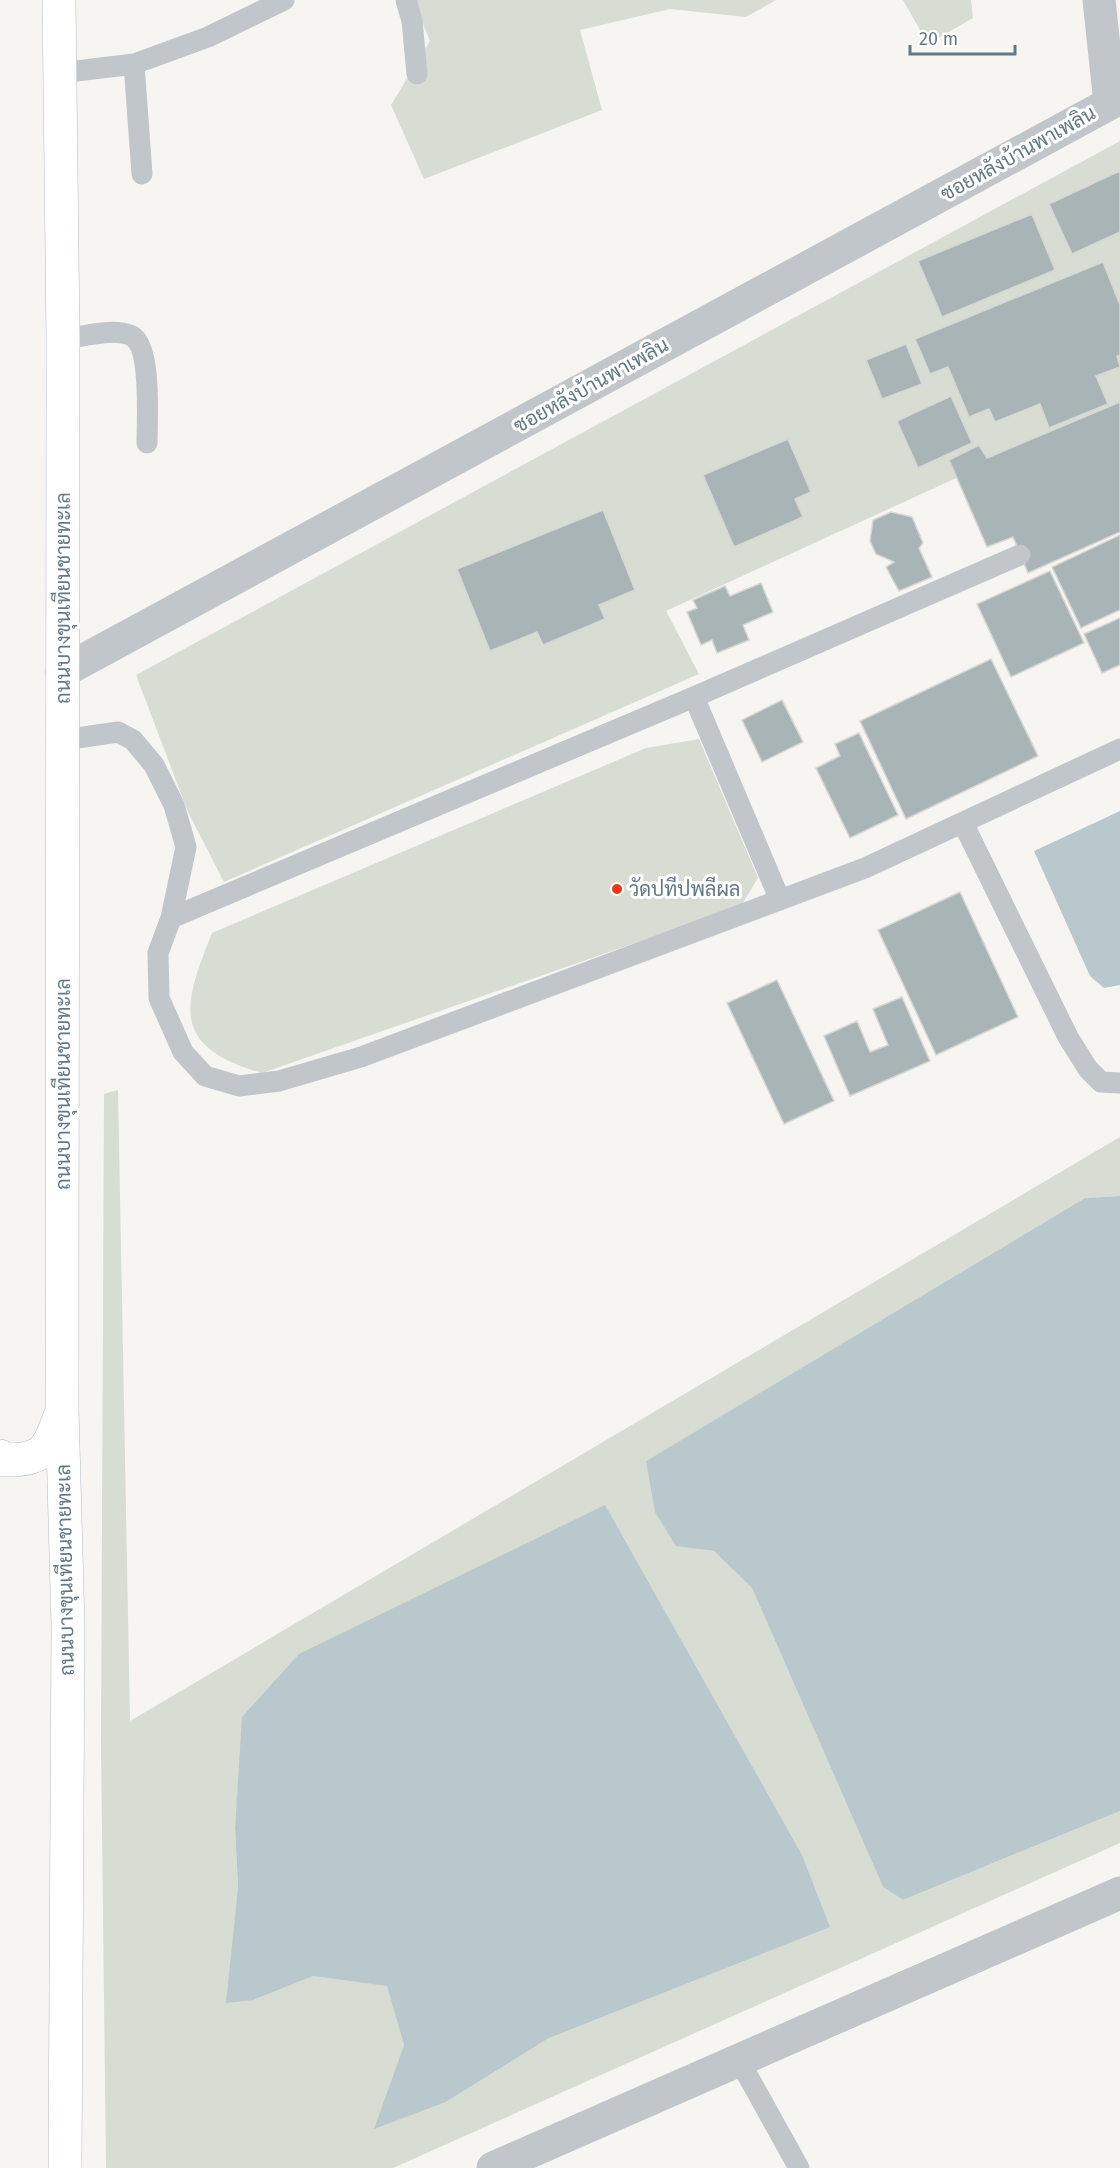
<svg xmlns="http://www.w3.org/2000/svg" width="1120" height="2168" font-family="'Fira Sans',Sarabun,sans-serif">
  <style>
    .green { fill: #d7ddd2; fill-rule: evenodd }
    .water { fill: #b9c8cc }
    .building { fill: #a9b4b7; stroke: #d7d7d4; stroke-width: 1.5 }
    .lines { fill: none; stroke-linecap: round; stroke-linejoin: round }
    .secondary-casing { stroke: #b2babd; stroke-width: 34 }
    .lane { stroke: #c0c6c9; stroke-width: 21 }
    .street { stroke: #c0c6c9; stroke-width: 33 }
    .secondary { stroke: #fff; stroke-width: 33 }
    .poi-dot { fill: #ef3618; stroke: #fff; stroke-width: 2 }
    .labels { text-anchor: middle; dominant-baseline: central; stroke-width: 6; stroke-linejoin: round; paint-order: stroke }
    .street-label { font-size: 20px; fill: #627985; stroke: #fff }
    .poi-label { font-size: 20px; fill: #627985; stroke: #fff; text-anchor: start }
  </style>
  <rect width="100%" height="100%" fill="#f6f5f1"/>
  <!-- green -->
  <path class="green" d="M413,0H776L746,17L670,9L580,30L602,110L424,179L391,105L430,41Z
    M903,0H971L973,18L928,44Z
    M1120,141V403L666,611L699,674L224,882L188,812L136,675Z
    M699,739L758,878L741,906L262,1073C171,1047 182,1007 212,933L646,748Z
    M118,1090L130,1721L1120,1137V1196L1085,1198L646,1461L676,1545L714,1551L752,1588L883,1887L903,1900L1120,1811V1843L393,2168H106L101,1744L104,1094ZM243,1717L549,2038L446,2102L375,2128L404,2045L387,1985L313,1976L227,2002L238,1887L235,1828Z"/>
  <!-- water -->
  <path class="water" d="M1120,811V985L1104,988L1090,976L1034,851Z
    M1120,1196V1811L903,1900L883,1887L752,1588L714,1551L676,1546L655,1512L646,1461L1085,1198Z
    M605,1505L802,1855L830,1927L549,2038L446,2102L374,2129L404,2045L387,1986L313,1976L253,2000L226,2003L238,1887L235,1828L242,1717L299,1654Z"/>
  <!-- building -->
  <path class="building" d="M1120,171V232L1072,254L1049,204Z
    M1032,214L1055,270L942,317L918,261Z
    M1103,262L1120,305V355L1117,356L1120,367L1096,376L1108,404L1049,428L1040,404L995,422L989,409L969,417L948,367L930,374L915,339Z
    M906,344L922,384L882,399L866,360Z
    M951,396L972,443L918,468L897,421Z
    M1120,402V532L1028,573L1013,537L987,547L949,460L979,445L987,458Z
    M788,439L811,492L795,499L803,517L734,547L703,475Z
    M603,510L635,590L599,605L605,619L543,645L537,632L490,651L457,569Z
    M891,512L912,517L923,543L919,548L932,577L899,591L886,567L894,562L876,554L870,541L873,520Z
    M1120,535V610L1081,628L1052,567Z
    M1050,571L1084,643L1011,677L977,604Z
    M761,583L773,612L743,625L749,640L717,653L712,640L701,645L687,612L697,608L693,600L725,586L730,596Z
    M1120,618V665L1102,673L1084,634Z
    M991,659L1038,756L906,819L860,721Z
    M782,700L803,742L762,762L742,720Z
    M859,733L898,815L850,838L816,768L840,756L835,744Z
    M960,892L1018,1017L936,1055L878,930Z
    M777,980L834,1101L784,1124L727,1003Z
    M902,997L930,1061L850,1096L824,1036L857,1021L870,1052L888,1045L873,1009Z"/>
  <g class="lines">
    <defs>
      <path id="secondary" d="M59,0L63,339L62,1409L68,1626L65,2168
        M0,1456L5,1460C44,1460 48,1450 60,1416"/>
    </defs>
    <!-- secondary casing -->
    <use href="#secondary" class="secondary-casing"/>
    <!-- lane -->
    <path class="lane" d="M406,0L412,21L417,74
      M134,64L142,174
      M60,73L134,64L208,37L284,0
      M63,339C82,337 114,327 132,336C152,347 147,422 147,443
      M694,697L780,900
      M64,740L118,732L133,740L154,765L174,805L186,847L171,918L158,953L159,998L183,1052L205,1076L239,1086L279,1081L361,1057L865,868L1120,749
      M963,823L1068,1037L1088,1069L1101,1082L1120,1083
      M171,918L694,697L1020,555
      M739,2060L799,2168"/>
    <!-- street -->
    <path class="street" d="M1099,0L1110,103
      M62,672L1120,98
      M493,2168L1120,1893"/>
    <!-- secondary -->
    <use href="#secondary" class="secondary"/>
  </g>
  <!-- markers -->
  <circle class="poi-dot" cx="617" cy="889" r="6"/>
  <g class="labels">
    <!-- street labels -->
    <g class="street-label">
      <text transform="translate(1018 153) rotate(-29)">ซอยหลังบ้านพาเพลิน</text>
      <text transform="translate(591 385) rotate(-29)">ซอยหลังบ้านพาเพลิน</text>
      <text transform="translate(63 598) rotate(-90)">ถนนบางขุนเทียนชายทะเล</text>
      <text transform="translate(63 1084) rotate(-90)">ถนนบางขุนเทียนชายทะเล</text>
      <text transform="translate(65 1570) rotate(-91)">ถนนบางขุนเทียนชายทะเล</text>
    </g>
    <!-- poi labels -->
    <g class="poi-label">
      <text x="629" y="889">วัดปทีปพลีผล</text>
    </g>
  </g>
  <!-- scale -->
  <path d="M910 45v9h105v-9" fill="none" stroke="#627985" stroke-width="3"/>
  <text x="919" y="45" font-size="18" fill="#627985" stroke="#ffffff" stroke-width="4.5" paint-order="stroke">20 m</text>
</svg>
